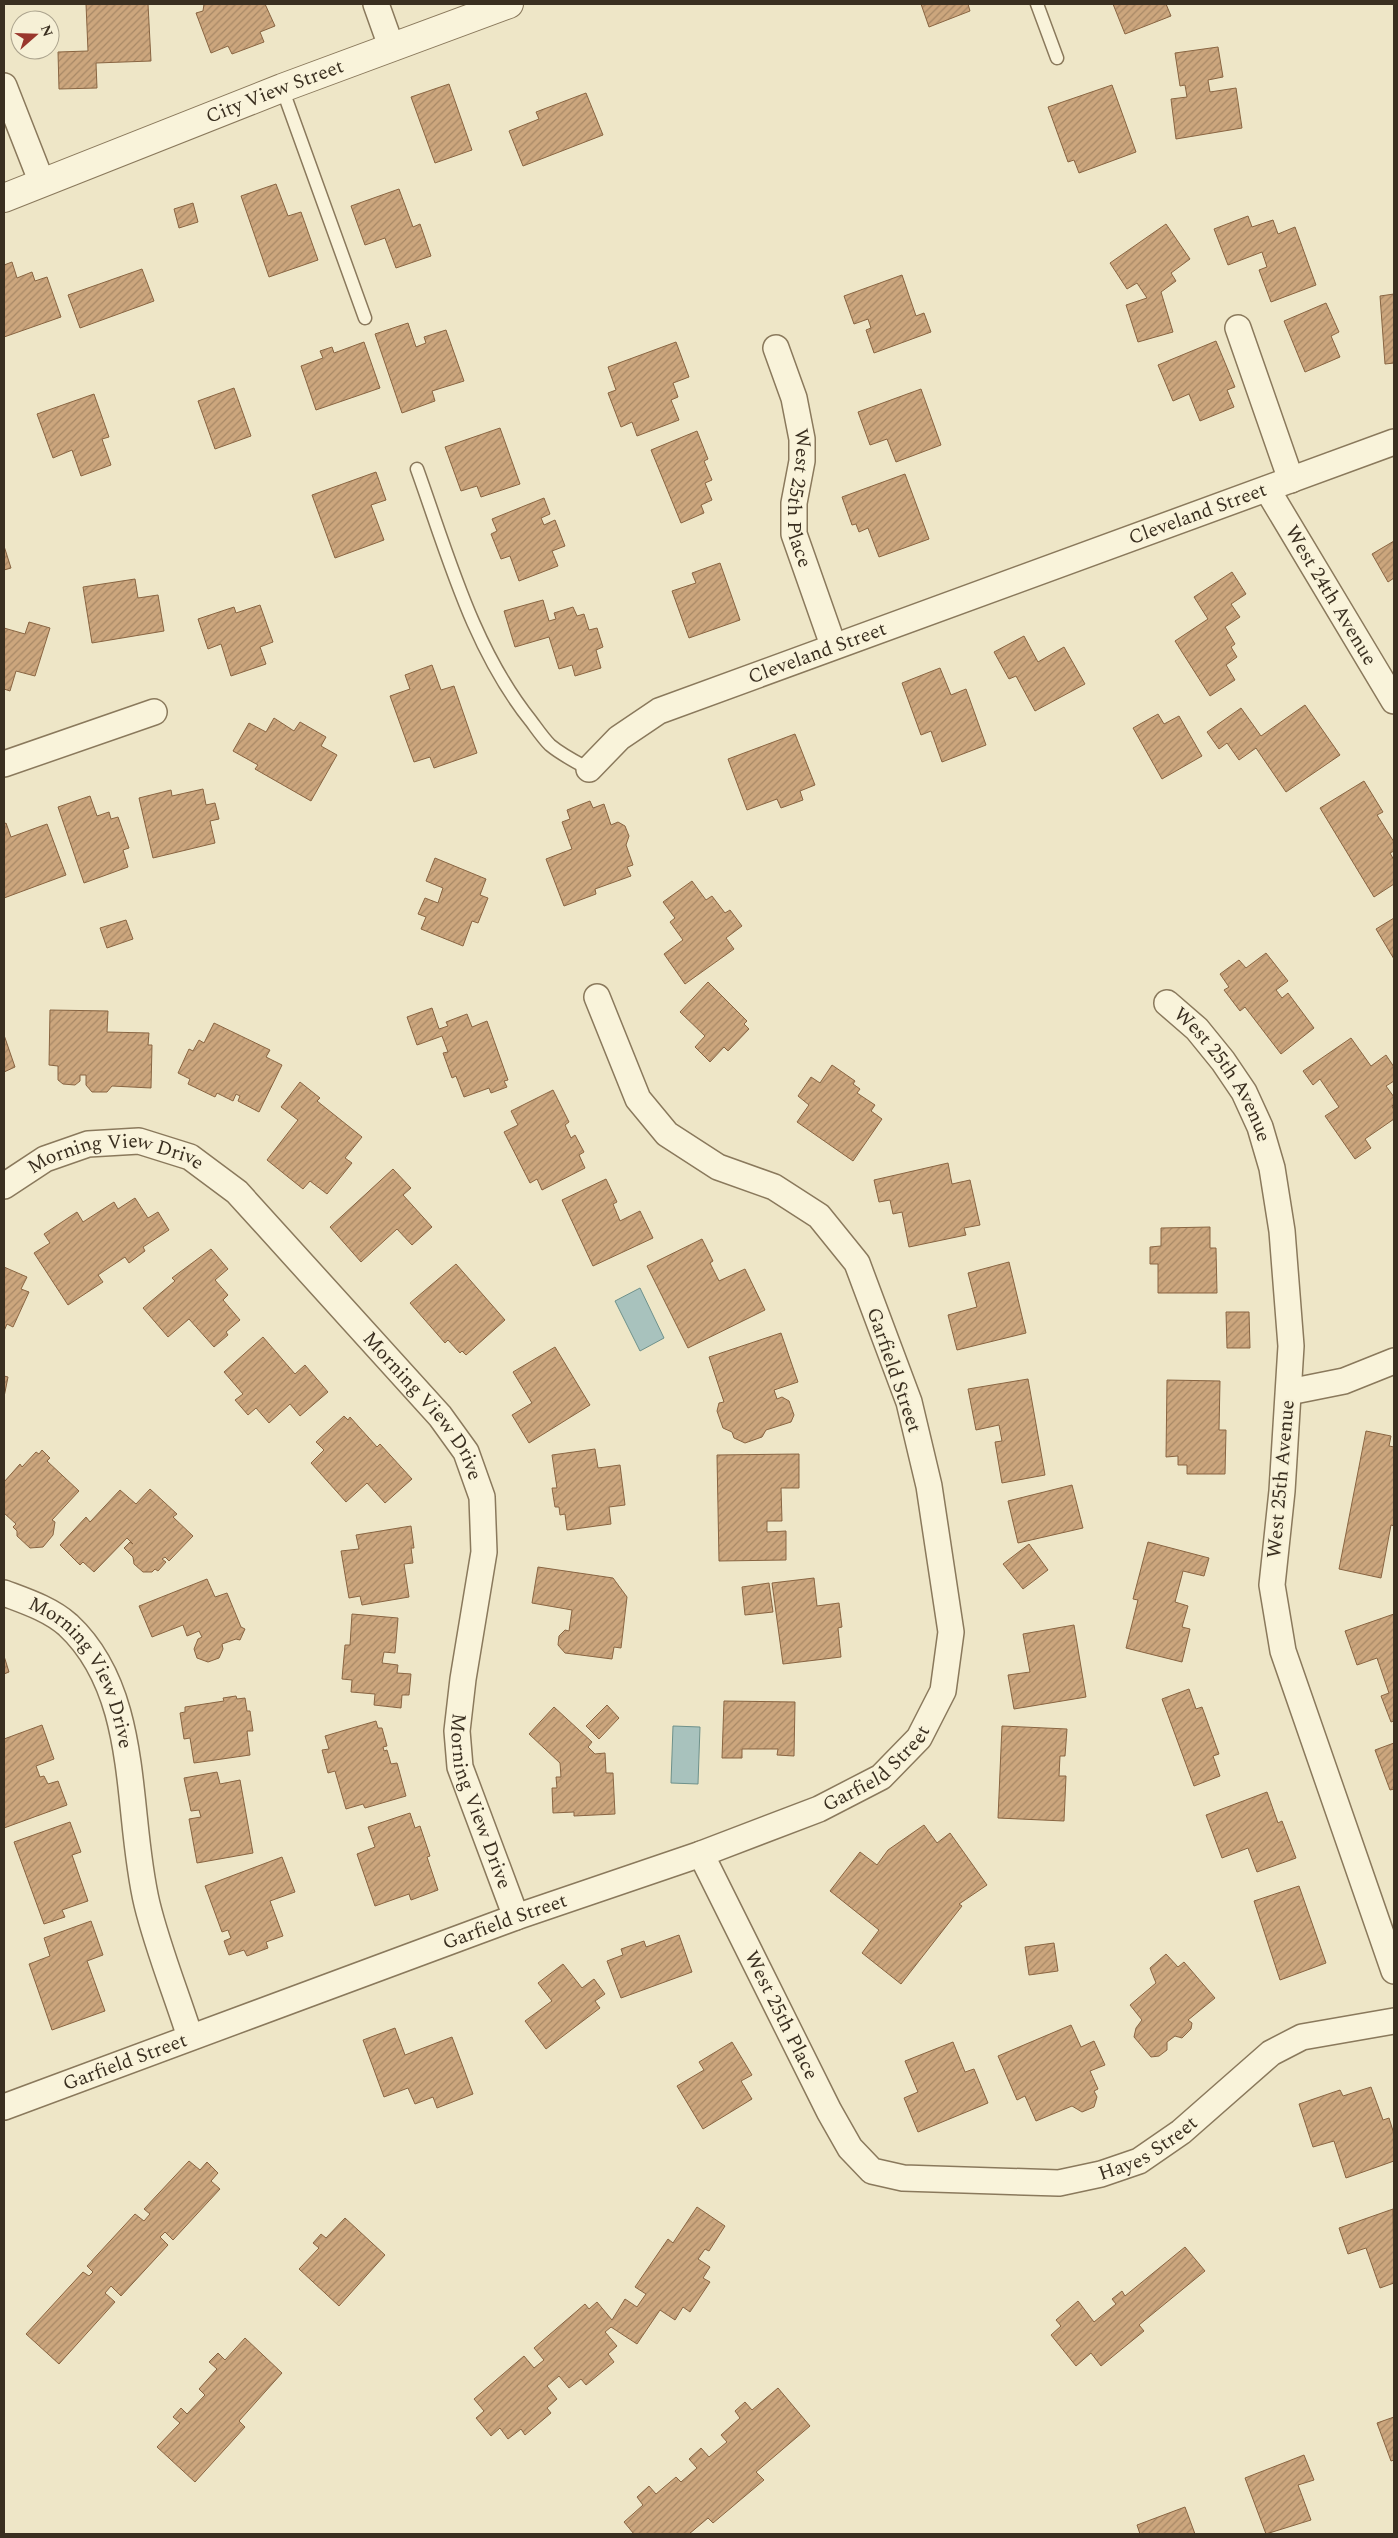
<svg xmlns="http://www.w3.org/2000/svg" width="1398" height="2538" font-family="Spectral,serif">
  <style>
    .water { fill: #a8c2bd; stroke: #6e918b }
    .building { fill: url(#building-hatch); stroke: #896542 }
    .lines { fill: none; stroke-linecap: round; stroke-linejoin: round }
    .service-casing { stroke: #8a795c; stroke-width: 15 }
    .minor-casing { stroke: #8a795c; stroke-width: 28 }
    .tertiary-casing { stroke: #8a795c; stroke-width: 30 }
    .service { stroke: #f9f3da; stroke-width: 12 }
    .minor { stroke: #f9f3da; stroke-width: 25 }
    .tertiary { stroke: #f9f3da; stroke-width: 28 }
    .labels { text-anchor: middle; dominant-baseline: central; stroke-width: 4; stroke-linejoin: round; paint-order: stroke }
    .street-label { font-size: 20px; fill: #3a2f20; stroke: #f6f0d6 }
  </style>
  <defs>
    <pattern id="building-hatch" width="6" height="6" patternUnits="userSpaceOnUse" patternTransform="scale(1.25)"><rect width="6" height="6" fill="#cca67d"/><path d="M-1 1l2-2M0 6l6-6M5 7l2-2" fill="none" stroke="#a78866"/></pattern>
  </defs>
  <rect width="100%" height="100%" fill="#eee6c7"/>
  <!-- water -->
  <path class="water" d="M640,1288L664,1338L640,1351L615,1301Z
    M673,1726L700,1727L698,1784L671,1783Z"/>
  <!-- building -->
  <path class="building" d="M86,4H148L151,61L96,63L97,88L59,89L58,52L88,51Z
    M204,4H265L275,26L260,32L264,42L232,54L228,46L211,53L196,13L203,11Z
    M921,4H968L970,11L929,27Z
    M1113,4H1166L1171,16L1125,34Z
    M1218,47L1223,77L1208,80L1210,92L1236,88L1242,128L1176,139L1171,99L1187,97L1185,85L1180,86L1175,53Z
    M449,84L472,150L435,163L411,97Z
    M1112,85L1136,152L1079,173L1074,160L1068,162L1048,107Z
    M586,93L603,135L523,166L509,131L539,119L536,112Z
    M276,184L288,216L301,212L318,260L269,277L241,196Z
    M399,189L413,227L420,224L431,256L396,268L385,238L365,245L351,206Z
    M193,203L198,222L179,228L174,209Z
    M1248,216L1252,227L1273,220L1278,234L1295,227L1316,285L1271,302L1259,270L1267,267L1262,252L1228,265L1214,229Z
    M1166,224L1190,259L1171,273L1176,281L1161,292L1173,332L1138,342L1126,305L1147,298L1137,283L1127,289L1110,263Z
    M12,262L17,278L32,272L35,281L47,277L61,317L4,337V265Z
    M142,269L154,301L80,328L68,295Z
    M902,275L916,316L924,313L931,332L874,353L866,330L871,328L868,319L854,324L844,296Z
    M1394,294V363L1385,364L1380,296Z
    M1326,303L1339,332L1331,336L1340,357L1305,372L1284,321Z
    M408,323L416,347L426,343L424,337L446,330L464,381L432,391L435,401L402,413L375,334Z
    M1216,341L1235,387L1227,390L1234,407L1200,421L1189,394L1173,401L1158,365Z
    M364,342L380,388L316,410L301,366L323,358L320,351L332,347L334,353Z
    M676,342L689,377L673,383L678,397L671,400L679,420L637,436L632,422L621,427L608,393L616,390L608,367Z
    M234,388L251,436L215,449L198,401Z
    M921,389L941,445L896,462L887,439L870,445L858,412Z
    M94,394L109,437L102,439L111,465L81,476L72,450L53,458L37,414Z
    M500,428L520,484L481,497L477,486L461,491L445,447Z
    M697,431L708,459L704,461L712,480L705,483L712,500L701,505L704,513L681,523L651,450Z
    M376,472L386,500L371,505L384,540L335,558L312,495Z
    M905,474L929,539L879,557L868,528L859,532L856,524L852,525L842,497Z
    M544,498L550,514L541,518L544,525L555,520L565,546L552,551L558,566L519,581L510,556L501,559L491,534L497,531L492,519Z
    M1394,541V578L1388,582L1372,554Z
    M4,546L11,568L4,570Z
    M720,563L740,620L689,638L672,591L696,583L692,573Z
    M1232,572L1246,594L1231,604L1240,617L1225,627L1235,644L1231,647L1237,657L1226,665L1235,680L1210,696L1175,641L1208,619L1194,597Z
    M135,579L138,598L158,595L164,631L92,643L83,587Z
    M543,600L549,621L556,619L554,613L573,607L577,616L584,614L589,630L597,628L603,647L596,650L601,668L575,676L572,665L559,669L549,637L515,647L504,611Z
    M260,605L273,642L260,647L266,664L231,676L221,644L208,649L198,619L234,607L236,613Z
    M29,622L50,628L35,676L16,671L10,691L4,689V628L25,634Z
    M1024,636L1038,662L1064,647L1085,684L1035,711L1016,676L1009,679L994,652Z
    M432,665L441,690L454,686L477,753L434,768L430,757L414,762L390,696L410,689L405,675Z
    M940,668L951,695L966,689L986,745L942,762L931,731L921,735L902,683Z
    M1305,705L1340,755L1286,792L1256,748L1239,760L1227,743L1219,749L1207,732L1241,708L1261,736Z
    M1158,714L1164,724L1179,716L1202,756L1162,779L1133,728Z
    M274,718L294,731L300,722L326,737L321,746L337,755L311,801L255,769L258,765L233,751L249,723L266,732Z
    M795,734L815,785L800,791L803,800L781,808L777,799L747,810L728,759Z
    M1364,781L1383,812L1377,815L1394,842V851L1390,853L1394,860V884L1374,897L1320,808Z
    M203,789L206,805L215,803L219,819L210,821L215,843L153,858L139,798L171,790L172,796Z
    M90,796L97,816L109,812L111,819L118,817L129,848L123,850L128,867L84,883L58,807Z
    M590,801L593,808L604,804L611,825L618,822L625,826L629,836L626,845L633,865L627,867L631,876L595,889L596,894L564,906L546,859L572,849L562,822L570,819L567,810Z
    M6,823L11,837L47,824L66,875L4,898V824Z
    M435,858L486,879L480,895L488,898L478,923L472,921L463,946L421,929L426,917L418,914L425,898L438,903L443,888L426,881Z
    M692,881L706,900L712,896L725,913L730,910L742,926L726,938L734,949L685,984L664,954L683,940L670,922L675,918L663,902Z
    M1394,918V959L1376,929Z
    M126,920L133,939L107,948L100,928Z
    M1266,953L1288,981L1276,990L1282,998L1288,993L1314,1028L1281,1054L1245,1007L1240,1011L1224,990L1229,987L1220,974L1239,960L1246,968Z
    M708,982L747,1021L744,1024L749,1029L728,1051L724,1047L710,1062L695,1047L705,1036L680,1012Z
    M432,1008L439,1029L448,1026L446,1022L467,1014L472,1027L487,1021L508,1080L504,1081L507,1087L491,1093L489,1088L464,1097L456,1076L452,1078L443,1053L448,1052L442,1036L417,1045L407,1017Z
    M50,1010L108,1011L107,1032L149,1033L148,1045H152L151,1088L112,1086L107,1092H92L86,1085V1075H80V1081L75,1085L63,1084L58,1080V1066L49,1065Z
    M214,1023L270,1050L266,1057L282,1065L259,1112L238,1101L240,1096L236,1094L233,1101L217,1093L215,1097L188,1084L190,1079L178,1073L189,1049L193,1051L199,1040L204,1043Z
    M4,1035L15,1067L4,1072Z
    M1351,1038L1371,1066L1386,1055L1394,1067V1081L1386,1086L1394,1097V1104L1392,1106L1394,1110V1119L1365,1139L1371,1148L1355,1159L1325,1116L1339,1107L1320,1079L1313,1085L1303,1071Z
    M832,1065L855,1081L853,1084L860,1089L857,1093L875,1105L871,1111L882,1119L853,1161L797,1122L809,1105L798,1096L811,1077L820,1083Z
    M300,1082L320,1098L317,1101L362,1137L345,1158L352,1163L327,1194L310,1181L303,1189L267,1160L298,1120L281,1107Z
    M553,1090L569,1122L565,1125L571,1138L575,1135L584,1152L579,1155L585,1168L542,1190L537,1179L530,1183L504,1132L518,1125L511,1111Z
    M948,1163L952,1184L970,1180L980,1225L964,1228L966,1235L909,1247L902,1212L893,1214L890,1200L879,1202L874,1180Z
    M393,1169L411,1188L403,1195L432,1227L412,1245L397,1229L361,1262L330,1227Z
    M606,1179L617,1202L613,1204L620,1221L640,1211L653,1238L593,1266L562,1200Z
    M135,1198L148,1218L158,1212L169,1230L143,1247L145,1251L129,1263L125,1257L98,1275L103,1282L68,1305L34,1253L50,1243L44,1234L77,1212L83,1222L114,1202L118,1209Z
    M1210,1227V1248H1216L1217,1293H1158V1264H1150V1247L1161,1246V1228Z
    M702,1239L713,1261L710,1263L719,1281L745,1269L765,1310L688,1348L647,1266Z
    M211,1249L228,1269L215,1280L228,1295L223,1300L240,1320L226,1332L228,1335L214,1347L189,1319L168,1337L143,1308L175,1281L172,1278Z
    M1009,1262L1026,1333L957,1350L948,1315L977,1307L968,1273Z
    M456,1264L505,1320L466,1355L462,1351L460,1353L448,1340L445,1343L410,1303Z
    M4,1267L27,1277L21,1289L29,1292L13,1327L7,1324L4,1331Z
    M1226,1312H1249L1250,1348H1227Z
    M781,1333L798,1382L774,1390L777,1399L782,1397L789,1401L794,1415L791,1422L766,1430L762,1437L745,1443L734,1438L732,1432L723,1428L717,1411L719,1403L724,1402L709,1357Z
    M263,1337L295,1374L305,1365L328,1392L300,1416L290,1404L269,1423L256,1408L248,1415L235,1400L243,1394L224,1372Z
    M555,1347L590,1405L529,1443L512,1415L532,1403L513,1372Z
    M4,1376L8,1377L4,1397Z
    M1028,1379L1045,1475L1002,1483L995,1442L1002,1441L999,1425L976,1430L968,1389Z
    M1167,1380L1220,1381L1219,1430H1226L1225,1474H1187V1465H1178V1456L1166,1457Z
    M344,1416L348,1420L350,1417L377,1447L380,1444L412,1479L385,1503L367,1483L346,1502L311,1463L324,1450L316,1442Z
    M1366,1431L1391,1436L1389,1446L1394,1447V1526L1391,1525L1381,1578L1339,1569Z
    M595,1449L598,1468L620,1465L625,1505L609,1507L611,1524L567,1530L565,1514L560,1515L559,1507H555L552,1488H557L552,1455Z
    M42,1450L50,1458L47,1461L79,1491L52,1520L55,1522L53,1535L43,1547L30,1548L17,1536V1531L13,1527L16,1524L4,1513V1482L20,1464L22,1467L36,1452L39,1454Z
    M799,1454V1488H781L782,1521H767V1532L786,1531V1560L719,1561L717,1455Z
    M1072,1485L1083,1528L1018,1543L1008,1501Z
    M150,1489L177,1514L173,1517L193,1536L169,1561L165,1557L162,1559L166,1562L158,1571L155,1569L152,1572H143L134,1564L133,1557L124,1548L130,1542L133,1544L127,1538L94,1572L83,1562L80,1565L60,1545L86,1517L90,1522L120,1490L136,1504Z
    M411,1526L414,1548H411L413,1563L404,1564L409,1597L362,1605L360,1596L349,1598L341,1551L359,1549L356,1535Z
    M1148,1542L1209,1558L1204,1576L1183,1571L1175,1602L1188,1606L1182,1627L1190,1629L1182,1662L1126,1648L1138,1600L1133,1599Z
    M1029,1544L1048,1570L1023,1589L1003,1564Z
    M538,1567L613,1578L627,1597L621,1648L614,1647L612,1659L565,1653L558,1645L559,1636L565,1630L569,1631L572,1610L532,1603Z
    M814,1578L817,1606L839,1603L842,1627L838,1628L841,1657L783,1664L772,1583Z
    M207,1579L215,1597L227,1593L241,1627L245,1629L240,1640L236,1639L222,1644L223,1649L219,1658L208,1662L197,1658L194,1649L198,1639L202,1637L199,1631L187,1636L183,1625L152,1637L139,1606Z
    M769,1583L773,1612L745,1615L742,1587Z
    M352,1614L398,1618L395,1653L384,1652L382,1663L398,1665L397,1673L411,1674L409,1695H402L401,1708L374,1705L375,1694L351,1692L352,1680L342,1679L345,1645H350Z
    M1394,1614V1721L1391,1722L1381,1696L1389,1693L1377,1658L1357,1665L1345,1631Z
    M1074,1625L1086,1697L1014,1709L1008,1675L1030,1672L1023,1634Z
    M4,1656L9,1672L4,1674Z
    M1189,1689L1196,1709L1202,1707L1219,1754L1213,1756L1220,1776L1194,1786L1162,1699Z
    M236,1696L237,1699L245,1698L247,1711H250L253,1731H247L250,1755L194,1763L190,1738L184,1739L180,1713L185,1712V1707L224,1701L223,1698Z
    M724,1701L795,1702L794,1756L777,1755L778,1749H742V1758H722Z
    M607,1705L619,1718L599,1739L586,1726Z
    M554,1707L592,1742L588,1747L595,1754L605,1753L606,1773H613L615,1814L574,1816V1812L553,1813L552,1788H557L556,1777H561L560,1763L529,1734Z
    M376,1721L378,1728H382L387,1746L383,1747L384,1751L387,1750L391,1764L397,1763L406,1796L365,1808L363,1804L346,1809L335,1771L328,1773L322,1750L329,1749L325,1736Z
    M42,1725L54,1759L36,1766L40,1777L44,1776L48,1784L58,1781L67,1805L4,1828V1739Z
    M1002,1726L1067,1729L1065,1756H1060L1059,1776H1066L1064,1821L998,1818Z
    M1394,1743V1789L1390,1790L1375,1750Z
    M217,1772L220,1784L240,1780L253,1853L197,1863L189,1819L201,1817L199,1810L191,1811L184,1778Z
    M1267,1792L1278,1823L1282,1821L1296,1858L1257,1872L1248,1848L1222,1858L1206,1815Z
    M410,1813L415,1828L420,1826L430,1856L427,1857L438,1890L411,1900L409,1894L375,1906L357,1854L375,1847L368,1827Z
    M70,1822L81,1852L72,1855L88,1901L62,1910L65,1917L44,1924L14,1842Z
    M924,1825L937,1843L950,1833L987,1885L959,1904L962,1906L901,1984L862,1953L879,1930L830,1891L860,1852L877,1865L888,1850Z
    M282,1857L295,1892L270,1901L283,1936L266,1942L268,1948L247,1956L244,1950L229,1955L224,1941L231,1938L228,1930L222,1932L205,1886Z
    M1299,1886L1326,1963L1280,1980L1254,1901Z
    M91,1921L103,1955L87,1961L105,2011L52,2030L29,1964L50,1956L44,1938Z
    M679,1935L692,1972L621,1998L607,1961L623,1955L621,1949L644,1941L646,1947Z
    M1054,1943L1058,1971L1029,1975L1025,1947Z
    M1166,1954L1178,1967L1184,1962L1215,1998L1188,2020L1192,2023L1191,2029L1182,2038L1175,2036L1167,2042V2050L1159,2056L1151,2057L1134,2037L1136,2028L1142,2020L1130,2005L1156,1983L1150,1968Z
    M563,1964L582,1988L594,1979L605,1994L595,2001L600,2008L546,2049L525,2021L552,2001L538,1983Z
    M1071,2025L1081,2047L1094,2041L1105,2065L1090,2071L1098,2089L1094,2091L1097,2097L1094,2107L1082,2112L1072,2106L1036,2121L1025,2096L1017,2100L998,2056Z
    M395,2028L405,2055L452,2037L473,2094L437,2108L433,2097L415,2104L408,2088L384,2097L363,2040Z
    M732,2042L752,2075L741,2081L752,2099L703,2129L677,2086L704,2070L699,2062Z
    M953,2042L965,2072L974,2069L988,2103L918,2132L904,2098L918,2092L905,2061Z
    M1371,2087L1383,2120L1389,2118L1394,2134V2161L1346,2178L1334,2141L1313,2147L1299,2104L1340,2090L1343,2096Z
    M189,2161L200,2170L207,2162L218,2173L211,2181L220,2189L173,2240L165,2232L160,2237L168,2245L121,2296L111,2286L105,2293L115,2302L59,2364L26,2334L83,2272L89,2276L93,2272L87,2266L135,2214L144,2221L150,2214L144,2209Z
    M697,2207L725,2226L709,2251L705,2249L698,2259L710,2267L703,2278L710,2282L690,2312L683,2307L675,2320L660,2310L637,2344L611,2327L605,2332L617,2346L608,2354L614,2362L586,2385L581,2379L569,2388L559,2376L547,2386L557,2399L547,2408L551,2413L525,2435L521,2429L508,2439L500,2428L491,2436L476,2418L484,2411L474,2399L524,2356L534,2368L544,2360L534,2348L585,2304L589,2309L597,2302L612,2320L625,2299L637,2307L646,2294L635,2287L668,2239L673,2243Z
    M1393,2209L1394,2283L1380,2288L1366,2248L1348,2254L1339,2228Z
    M345,2218L385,2255L339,2306L299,2269L319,2248L313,2243L321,2234L326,2238Z
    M1185,2247L1205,2271L1139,2325L1144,2331L1101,2366L1091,2353L1076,2366L1051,2335L1061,2326L1056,2320L1078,2301L1094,2322L1116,2304L1112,2299L1122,2291L1125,2296Z
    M245,2338L282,2373L239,2421L245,2427L195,2482L157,2447L180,2423L173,2417L181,2408L187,2414L205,2395L199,2389L217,2369L209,2362L218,2353L225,2360Z
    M778,2388L810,2426L756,2472L764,2480L713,2523L708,2518L689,2534H634L624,2522L643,2505L637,2497L649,2486L656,2494L676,2477L681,2482L697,2468L689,2459L701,2448L709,2457L727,2442L721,2435L740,2418L735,2411L745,2402L752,2410Z
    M1394,2417V2460L1391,2461L1377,2423Z
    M1304,2455L1314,2480L1298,2485L1311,2520L1266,2534L1245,2478Z
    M1185,2507L1195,2534H1140L1137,2525Z"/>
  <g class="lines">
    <defs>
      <path id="service" d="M1037,4L1057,58
        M282,88L365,318
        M417,469C448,555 473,649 531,721C537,729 543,738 550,745C562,755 576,762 589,769"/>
      <g id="minor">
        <path d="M376,4L391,46"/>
        <path d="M4,86L42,183"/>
        <path d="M1238,328L1291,480"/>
        <path id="s1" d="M776,348L794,398L802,439V461L794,503V534L833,645"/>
        <path id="s2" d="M1267,489L1394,701"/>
        <path d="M4,764L154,712"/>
        <path id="s3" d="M589,769L619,738L659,711L1394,442"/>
        <path id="s4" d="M1167,1003L1197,1029L1223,1061L1244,1092L1260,1127L1272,1168L1282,1231L1291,1346L1282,1491L1272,1585L1283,1651L1394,1971"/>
        <path id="s5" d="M4,1186L45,1159L88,1144L139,1141L190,1157L237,1192L440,1416L466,1452L482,1497L484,1552L463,1679L457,1731L460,1767L516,1917"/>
        <path d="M1289,1392L1344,1381L1394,1361"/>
        <path id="s6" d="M4,1593C25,1601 50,1609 68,1625C142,1694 125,1813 147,1904C158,1949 176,1993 190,2037"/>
        <path id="s7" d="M701,1854L829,2111L850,2148L872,2171L903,2178L1059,2183L1101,2174L1139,2161L1181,2132L1271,2053L1302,2037L1394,2021"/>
        <path id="s8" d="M4,2107L516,1917L701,1854L819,1809L881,1777L919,1738L943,1691L951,1632L929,1486L909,1402L857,1263L819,1216L774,1187L718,1167L667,1134L638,1099L597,997"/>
      </g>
      <g id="tertiary">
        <path id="s9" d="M4,198L282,88L509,4"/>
      </g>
    </defs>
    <!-- service casing -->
    <use href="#service" class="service-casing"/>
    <!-- minor casing -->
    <use href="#minor" class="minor-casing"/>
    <!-- tertiary casing -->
    <use href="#tertiary" class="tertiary-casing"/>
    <!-- service -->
    <use href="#service" class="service"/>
    <!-- minor -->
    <use href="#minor" class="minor"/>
    <!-- tertiary -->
    <use href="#tertiary" class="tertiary"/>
  </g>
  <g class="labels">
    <!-- street labels -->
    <g class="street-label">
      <text stroke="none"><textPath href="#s9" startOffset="291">City View Street</textPath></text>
      <text stroke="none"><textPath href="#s1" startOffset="155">West 25th Place</textPath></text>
      <text stroke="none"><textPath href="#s3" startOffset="665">Cleveland Street</textPath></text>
      <text stroke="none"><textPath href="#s2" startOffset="124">West 24th Avenue</textPath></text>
      <text stroke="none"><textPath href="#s3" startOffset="260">Cleveland Street</textPath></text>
      <text stroke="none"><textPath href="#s4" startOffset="92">West 25th Avenue</textPath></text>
      <text stroke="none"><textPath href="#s5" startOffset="122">Morning View Drive</textPath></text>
      <text transform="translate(894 1370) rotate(71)">Garfield Street</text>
      <text stroke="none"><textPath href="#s5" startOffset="542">Morning View Drive</textPath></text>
      <text transform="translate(1281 1479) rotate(-85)">West 25th Avenue</text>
      <text stroke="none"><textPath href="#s6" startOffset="119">Morning View Drive</textPath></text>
      <text stroke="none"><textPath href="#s8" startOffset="939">Garfield Street</textPath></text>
      <text stroke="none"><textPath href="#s5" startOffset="962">Morning View Drive</textPath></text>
      <text stroke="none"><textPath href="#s8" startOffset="534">Garfield Street</textPath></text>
      <text stroke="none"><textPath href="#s7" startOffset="180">West 25th Place</textPath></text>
      <text stroke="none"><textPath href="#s8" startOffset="129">Garfield Street</textPath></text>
      <text stroke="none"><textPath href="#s7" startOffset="646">Hayes Street</textPath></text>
    </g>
  </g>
  <!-- border -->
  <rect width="1398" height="2538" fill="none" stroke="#3a2f20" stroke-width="10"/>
  <!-- north arrow -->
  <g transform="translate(35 35) rotate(70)"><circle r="24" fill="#f6f0d6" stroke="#aba38d"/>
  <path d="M0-4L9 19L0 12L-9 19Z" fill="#99362c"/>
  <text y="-8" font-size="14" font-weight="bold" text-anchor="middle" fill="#3a2f20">N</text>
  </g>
</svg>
